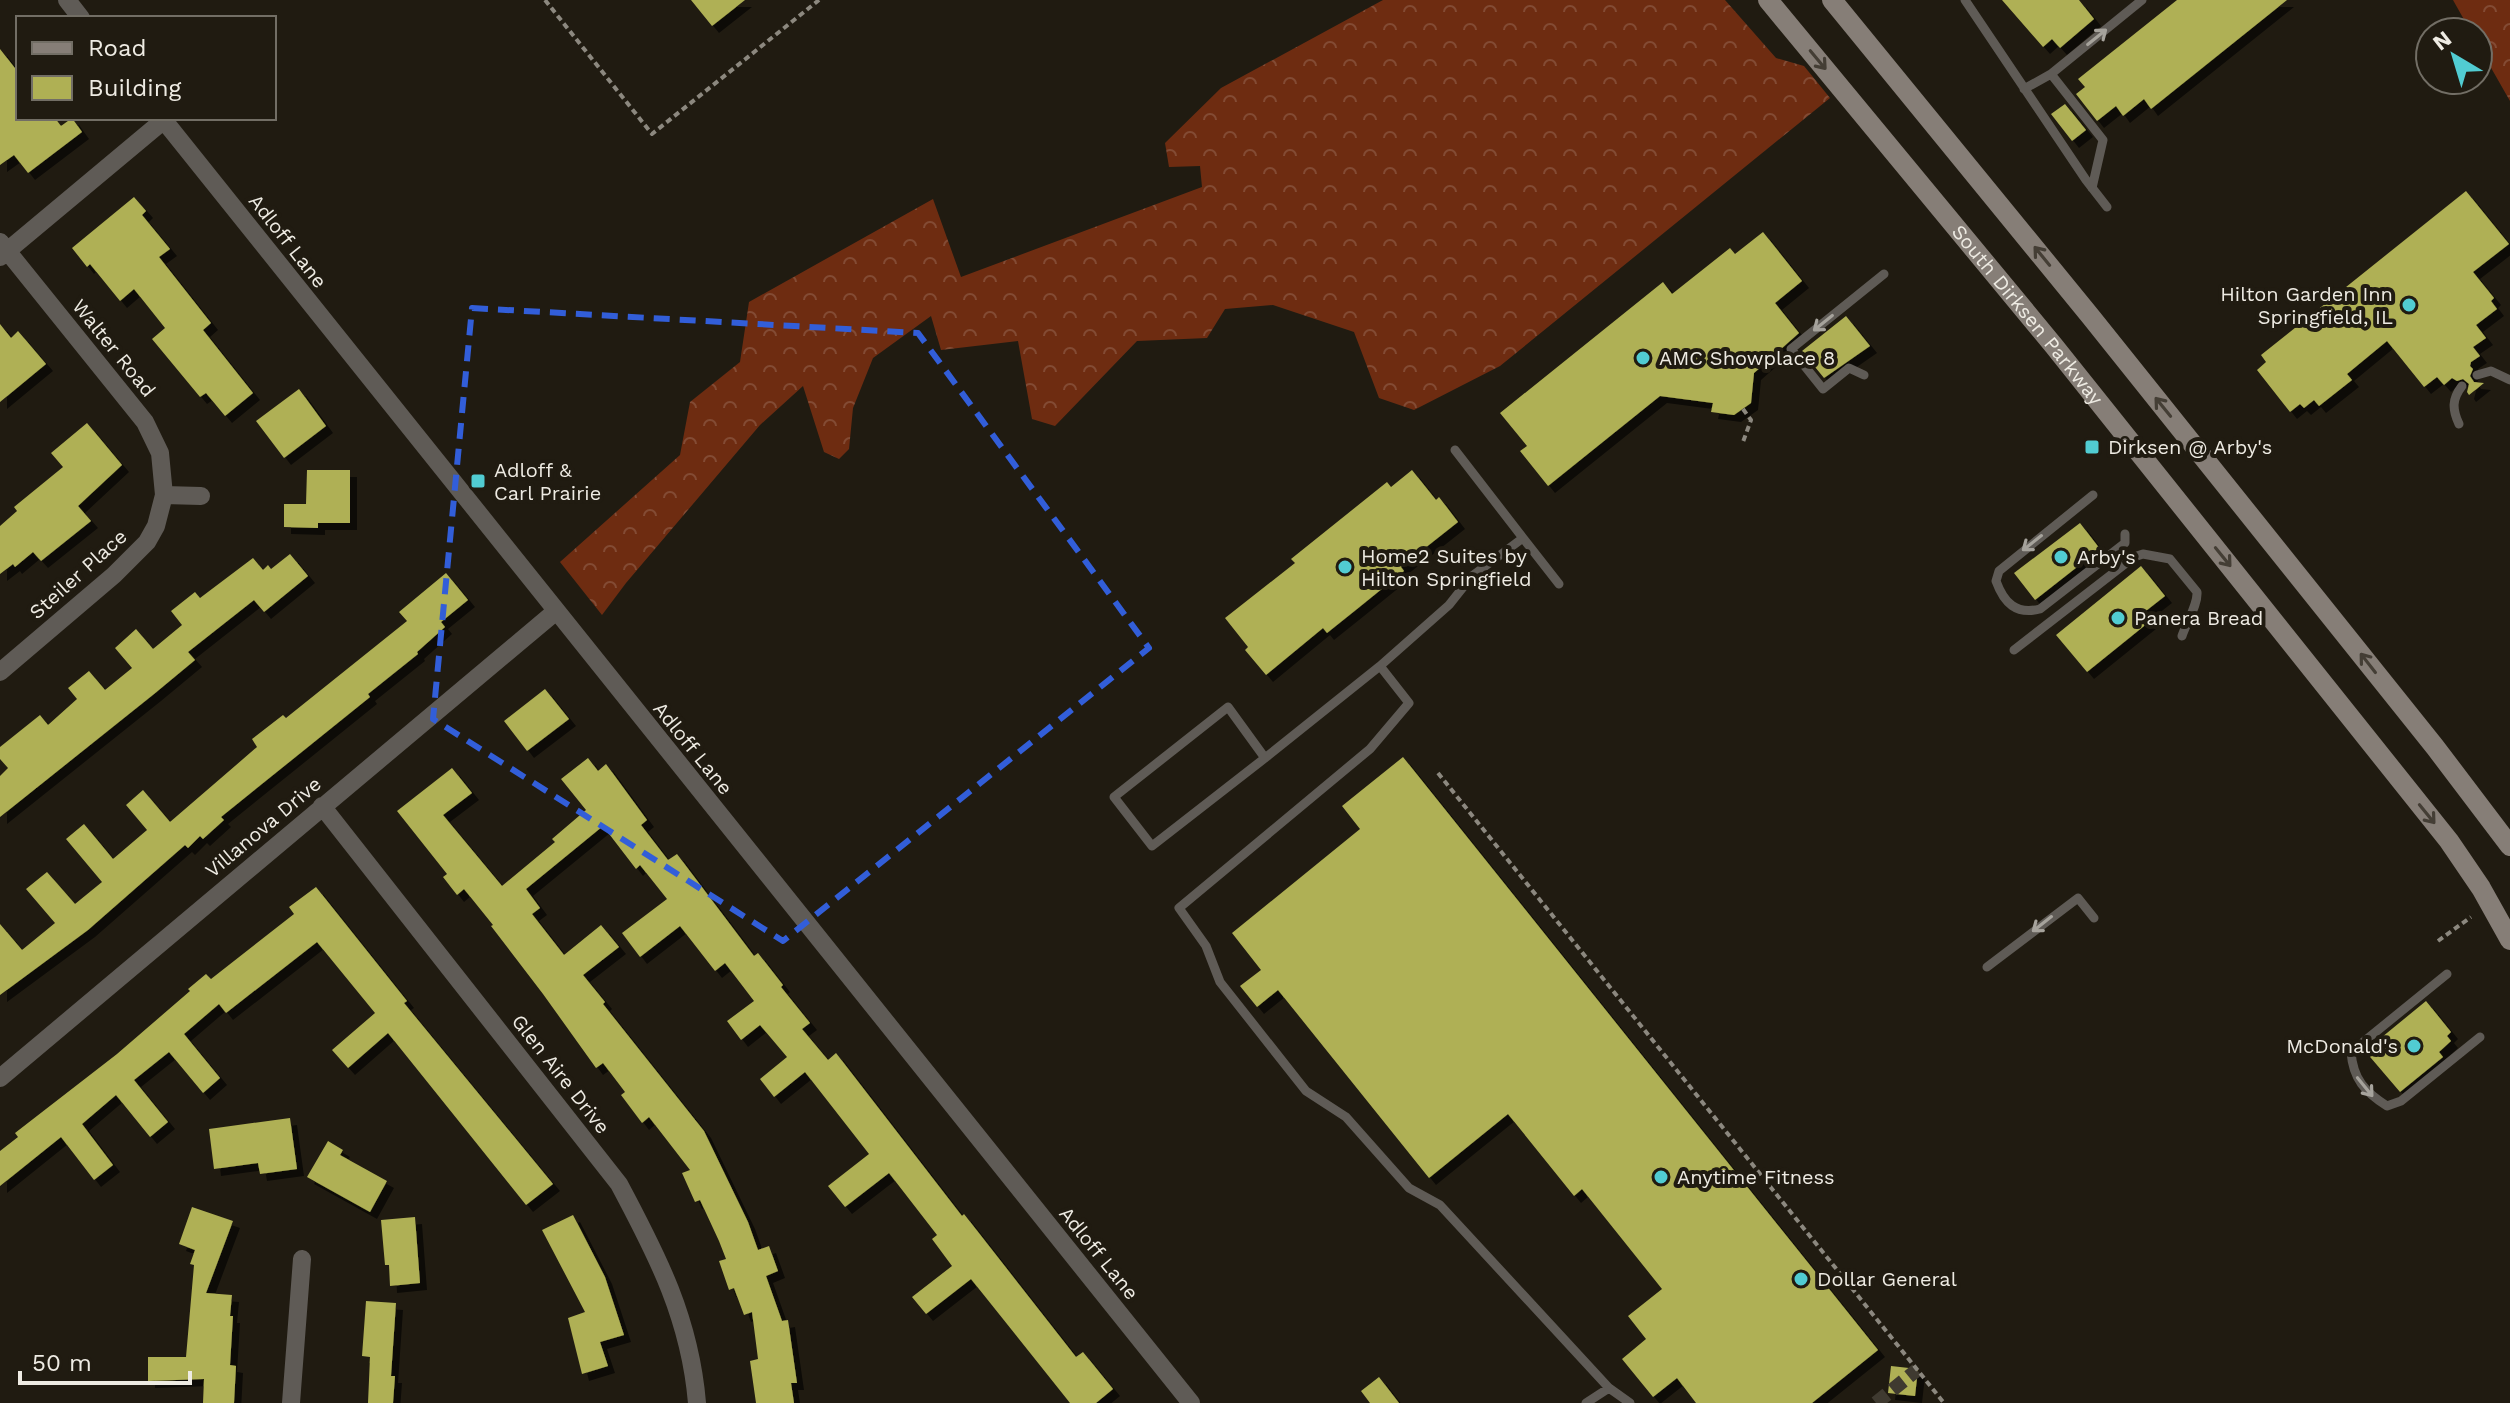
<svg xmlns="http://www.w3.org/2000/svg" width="2510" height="1403" font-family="'Work Sans',sans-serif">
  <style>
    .forest { fill: url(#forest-crowns) }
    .building { fill: #afb054; filter: url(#shadow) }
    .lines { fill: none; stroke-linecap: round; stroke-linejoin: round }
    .pedestrian-tunnel { stroke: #3f3a30; stroke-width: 14; stroke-dasharray: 14 7; stroke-linecap: butt }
    .path { stroke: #8c887f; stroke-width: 4; stroke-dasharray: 6 4; stroke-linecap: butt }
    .service { stroke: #5f5b56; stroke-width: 9 }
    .minor { stroke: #5f5b56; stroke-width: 18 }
    .secondary { stroke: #867e77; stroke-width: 20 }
    .oneway { stroke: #a6a39c }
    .oneway2 { stroke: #443e35 }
    .marked { fill: none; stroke: #325ed9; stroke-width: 6; stroke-dasharray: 16 10; stroke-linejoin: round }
    .poi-dot { fill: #51ccd2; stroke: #201b11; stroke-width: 3 }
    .labels { text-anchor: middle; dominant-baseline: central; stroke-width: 8; stroke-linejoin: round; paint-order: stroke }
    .street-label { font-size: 20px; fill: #eeebe3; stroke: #201b11 }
    .poi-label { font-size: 20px; fill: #eeebe3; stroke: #201b11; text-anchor: start }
  </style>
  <defs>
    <pattern id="forest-crowns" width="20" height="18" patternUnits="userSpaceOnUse" patternTransform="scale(2)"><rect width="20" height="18" fill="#6e2c11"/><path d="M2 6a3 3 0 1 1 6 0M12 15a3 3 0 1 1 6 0" fill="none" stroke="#834b34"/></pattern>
    <filter id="shadow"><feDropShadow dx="7" dy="7" stdDeviation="0" flood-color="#0009"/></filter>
  </defs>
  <rect width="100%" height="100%" fill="#201b11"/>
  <!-- forest -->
  <path class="forest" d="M1383,0H1725L1776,58L1804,66L1830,98L1500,366L1414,410L1379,398L1354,332L1273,305L1225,309L1207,338L1137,341L1055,426L1032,419L1018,341L941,350L931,316L873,358L853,408L849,449L839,459L824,452L803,386L760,425L626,583L602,615L560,562L680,455L690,402L740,362L749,302L933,199L961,277L1202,187L1200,166L1169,167L1165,143L1221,88Z
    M2453,0H2510V101L2478,45V32H2471Z"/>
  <!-- building -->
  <path class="building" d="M691,0H745L712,26Z
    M2002,0H2079L2094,19L2060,48L2052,39L2043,47Z
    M2177,0H2287L2151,109L2144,99L2123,116L2116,106L2097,121L2076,94L2085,87L2078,79Z
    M0,49L18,72V118H55L61,126L72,118L82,132L28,173L14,155L0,165Z
    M2065,104L2086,130L2072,141L2051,114Z
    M2466,191L2509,244L2473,272L2494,298L2491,301L2497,309L2476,325L2486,338L2473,347L2480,356L2471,362L2470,366L2473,369L2470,376L2474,382L2484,383L2469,395L2467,392L2469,384L2463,379L2457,381L2452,378L2444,385L2437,377L2424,387L2387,341L2347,374L2352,380L2319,406L2314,400L2304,408L2300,404L2290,412L2257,370L2266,362L2261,355Z
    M134,197L146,211L142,215L170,249L159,257L211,323L203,330L253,393L225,416L206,393L200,397L152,339L165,328L134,289L120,301L90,264L87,267L72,248Z
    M1763,232L1802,281L1775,303L1799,333L1754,373L1751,403L1734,415L1711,412L1713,403L1660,396L1548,486L1520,451L1527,446L1500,413L1663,282L1672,294L1730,248L1735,254Z
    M1846,316L1870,346L1824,378L1802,351Z
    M0,324L11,338L18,331L46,364L0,402Z
    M299,389L326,426L284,458L256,421Z
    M87,423L122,465L78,506L91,521L41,561L33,552L15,567L13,564L0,574V526L17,511L14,507L63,467L51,453Z
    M307,470H350V523H318V528L284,527V504H306Z
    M1412,470L1436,500L1439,497L1458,522L1401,567L1404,571L1357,609L1327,633L1323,628L1266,675L1245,650L1248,647L1225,618L1295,563L1291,559L1387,482L1391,487Z
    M2080,523L2100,549L2035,600L2014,573Z
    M290,554L308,576L264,612L254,600L188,652L195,660L154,694L0,817V776L8,768L0,759V747L40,715L48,725L77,699L68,688L89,671L105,690L132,668L115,648L136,629L153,649L182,625L171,611L195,592L200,598L253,558L263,570L268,565L271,569Z
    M2141,566L2165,596L2142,614L2149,622L2087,672L2056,635Z
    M446,573L468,600L441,622L445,627L417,652L418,654L368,694L370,697L221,817L224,820L203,839L200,836L188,848L185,845L88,930L0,995V924L22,950L55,923L26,889L47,872L75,904L102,882L66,839L84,824L113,859L147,830L126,805L143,790L170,822L257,747L252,739L283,715L286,718L407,621L399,612Z
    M545,689L569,719L527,751L504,721Z
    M1403,757L1878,1350L1812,1403H1696L1677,1378L1653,1397L1622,1359L1646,1339L1628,1316L1662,1289L1582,1189L1574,1196L1508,1114L1429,1178L1278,990L1257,1007L1240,986L1261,970L1232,933L1360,829L1342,806Z
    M588,758L598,771L606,764L647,820L641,825L668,860L677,854L754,956L758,953L783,985L781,987L810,1023L802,1029L828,1060L836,1053L962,1216L964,1214L1076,1357L1083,1352L1113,1389L1096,1403H1070L971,1279L926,1314L912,1297L952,1266L932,1239L937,1235L889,1173L845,1207L828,1186L869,1154L805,1072L774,1097L760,1079L787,1057L760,1025L741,1040L727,1021L754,1001L725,963L715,971L680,926L640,957L622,933L667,899L640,865L636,869L603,826L526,889L540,908L532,914L564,955L601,925L619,947L583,975L605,1002L603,1004L704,1131L748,1222L758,1250L769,1246L778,1271L766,1276L782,1321L788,1320L797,1383H791L794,1403H756L750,1361L758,1359L752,1312L744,1315L734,1288L729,1290L719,1261L726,1259L719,1241L700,1200L695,1202L682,1173L690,1170L649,1117L642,1123L621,1095L625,1092L603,1063L596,1068L543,994L491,926L493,925L464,889L457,895L443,877L447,874L397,811L452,768L472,793L443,815L502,886L555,842L552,839L586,810L561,779Z
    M316,887L407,1001L404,1003L553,1184L526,1205L388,1033L348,1068L332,1050L375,1013L317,942L226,1013L219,1004L184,1034L220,1078L203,1093L169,1052L134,1080L168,1122L150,1137L116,1095L82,1124L113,1165L94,1180L61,1137L0,1186V1151L18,1137L15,1133L117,1054L190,991L188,989L206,974L211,979L294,914L289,907Z
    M2426,1001L2451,1032L2447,1036L2451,1041L2439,1052L2443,1057L2400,1092L2365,1051Z
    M290,1118L297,1169L260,1174L258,1163L214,1169L209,1129Z
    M328,1141L343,1150L340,1155L387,1181L370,1212L307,1177Z
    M192,1207L233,1221L206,1293L232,1295L230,1316H233L230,1365L236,1366L234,1403H203L204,1379L148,1381V1357H186L194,1265L190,1264L195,1250L179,1244Z
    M573,1215L605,1277L624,1335L600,1342L608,1366L582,1374L568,1318L585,1312L542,1230Z
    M415,1217L420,1283L390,1286L389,1265H385L381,1220Z
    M366,1301L396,1303L391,1376H395L393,1403H368L370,1357L362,1356Z
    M1891,1366L1918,1369L1915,1396L1888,1393Z
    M1379,1377L1399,1403H1370L1361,1391Z"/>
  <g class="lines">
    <!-- pedestrian-tunnel -->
    <path class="pedestrian-tunnel" d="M1876,1403L1917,1370"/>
    <!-- path -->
    <path class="path" d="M545,0L652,134L819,0
      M1743,409L1751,420L1743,442
      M1438,773L1944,1403
      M2438,941L2471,917"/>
    <!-- service -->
    <path class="service" d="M1965,0L2086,180L2107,207
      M2051,74L2142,0
      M2024,89L2051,74L2103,140L2092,188
      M1864,375L1849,368L1823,389L1791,349L1884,274
      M2477,375L2491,371L2510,380
      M2459,424C2452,409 2452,399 2462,386
      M1455,450L1523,538L1472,576L1449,605L1380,666L1409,703L1370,749L1179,908L1206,946L1220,982L1306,1091L1346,1117L1409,1188L1440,1205L1609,1388L1630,1403
      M2093,495L1999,571L1996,581C2004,603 2016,615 2040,609L2125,543V534
      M1523,538L1559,584
      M2014,650L2134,557L2143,554L2170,559L2197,592C2198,605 2187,621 2182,636
      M1265,758L1152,846L1114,797L1228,707L1265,758L1380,666
      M1987,967L2078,898L2094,918
      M2447,974L2351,1052C2353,1079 2365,1092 2387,1106L2401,1101L2480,1037
      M1586,1403L1609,1388"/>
    <!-- minor -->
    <path class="minor" d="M67,0L81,18
      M162,118L1191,1403
      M0,242L145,422L160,453L164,495L156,526L147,542L114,575L0,672
      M0,257L164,120
      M164,495L201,496
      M322,806L619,1184C658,1257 690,1319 697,1403
      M0,1078L555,612
      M291,1403L302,1259"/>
    <!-- secondary -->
    <g class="secondary">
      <path id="s1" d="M1768,0L2054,346L2449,841L2481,888L2510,940"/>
      <path d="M1832,0L2091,317L2435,747L2510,846"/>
    </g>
  </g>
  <!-- one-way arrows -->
  <defs><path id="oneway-shaft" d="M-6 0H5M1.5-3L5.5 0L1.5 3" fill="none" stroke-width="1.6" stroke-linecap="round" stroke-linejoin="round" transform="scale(2)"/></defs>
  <g class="oneway">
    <use href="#oneway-shaft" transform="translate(2097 37) rotate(-39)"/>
    <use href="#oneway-shaft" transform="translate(1823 323) rotate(141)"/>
    <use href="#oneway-shaft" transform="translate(2032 543) rotate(142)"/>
    <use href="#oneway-shaft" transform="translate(2042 924) rotate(142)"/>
    <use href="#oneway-shaft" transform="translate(2365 1087) rotate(51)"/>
  </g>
  <g class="oneway2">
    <use href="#oneway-shaft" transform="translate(1818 60) rotate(50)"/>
    <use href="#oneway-shaft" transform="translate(2042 256) rotate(-129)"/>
    <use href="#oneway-shaft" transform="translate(2163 407) rotate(-129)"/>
    <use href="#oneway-shaft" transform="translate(2223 557) rotate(51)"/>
    <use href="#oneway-shaft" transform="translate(2368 663) rotate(-128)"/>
    <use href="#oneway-shaft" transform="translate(2427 814) rotate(51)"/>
  </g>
  <!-- marked area -->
  <path class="marked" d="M472,308L918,333L1149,648L783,941L433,719Z"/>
  <!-- markers -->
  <g class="poi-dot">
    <circle cx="2409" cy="305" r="8"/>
    <circle cx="1643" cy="358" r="8"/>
    <rect x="2084" y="439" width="16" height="16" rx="4"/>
    <rect x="470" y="473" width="16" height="16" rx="4"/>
    <circle cx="2061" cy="557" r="8"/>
    <circle cx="1345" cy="567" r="8"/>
    <circle cx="2118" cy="618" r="8"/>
    <circle cx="2414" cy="1046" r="8"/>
    <circle cx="1661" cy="1177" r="8"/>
    <circle cx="1801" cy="1279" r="8"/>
  </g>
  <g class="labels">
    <!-- street labels -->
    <g class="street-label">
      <text transform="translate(288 241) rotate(52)">Adloff Lane</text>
      <text stroke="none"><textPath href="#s1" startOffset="408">South Dirksen Parkway</textPath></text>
      <text transform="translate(114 348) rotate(51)">Walter Road</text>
      <text transform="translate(78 574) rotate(-42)">Steiler Place</text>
      <text transform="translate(693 748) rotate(51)">Adloff Lane</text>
      <text transform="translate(263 827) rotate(-40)">Villanova Drive</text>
      <text transform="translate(561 1074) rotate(52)">Glen Aire Drive</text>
      <text transform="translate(1099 1253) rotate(51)">Adloff Lane</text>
    </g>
    <!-- poi labels -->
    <g class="poi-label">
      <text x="2393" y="294" text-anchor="end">Hilton Garden Inn<tspan x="2393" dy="23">Springfield, IL</tspan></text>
      <text x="1659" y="358">AMC Showplace 8</text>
      <text x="2108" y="447">Dirksen @ Arby's</text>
      <text x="494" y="470">Adloff &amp;<tspan x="494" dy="23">Carl Prairie</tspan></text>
      <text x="1361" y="556">Home2 Suites by<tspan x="1361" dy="23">Hilton Springfield</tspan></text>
      <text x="2077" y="557">Arby's</text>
      <text x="2134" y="618">Panera Bread</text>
      <text x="2398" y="1046" text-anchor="end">McDonald's</text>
      <text x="1677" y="1177">Anytime Fitness</text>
      <text x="1817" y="1279">Dollar General</text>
    </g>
  </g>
  <!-- legend -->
  <rect x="16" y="16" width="260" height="104" fill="#201b11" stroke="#726e65" stroke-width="2"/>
  <rect x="32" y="42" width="40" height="12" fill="#867e77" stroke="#726e65" stroke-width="2"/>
  <text x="88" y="56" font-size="24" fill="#eeebe3">Road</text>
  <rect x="32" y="76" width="40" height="24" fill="#afb054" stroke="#726e65" stroke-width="2"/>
  <text x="88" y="96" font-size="24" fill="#eeebe3">Building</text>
  <!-- north arrow -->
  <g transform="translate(2454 56) rotate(322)"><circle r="38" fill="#201b11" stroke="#726e65" stroke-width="2"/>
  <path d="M0-6L14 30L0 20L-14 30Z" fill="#51ccd2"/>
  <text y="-12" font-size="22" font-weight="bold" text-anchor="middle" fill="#eeebe3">N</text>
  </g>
  <!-- scale -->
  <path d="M20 1371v12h170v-12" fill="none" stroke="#eeebe3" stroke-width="4"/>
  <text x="32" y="1371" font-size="24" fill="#eeebe3" stroke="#201b11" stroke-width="6" paint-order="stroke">50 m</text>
</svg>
